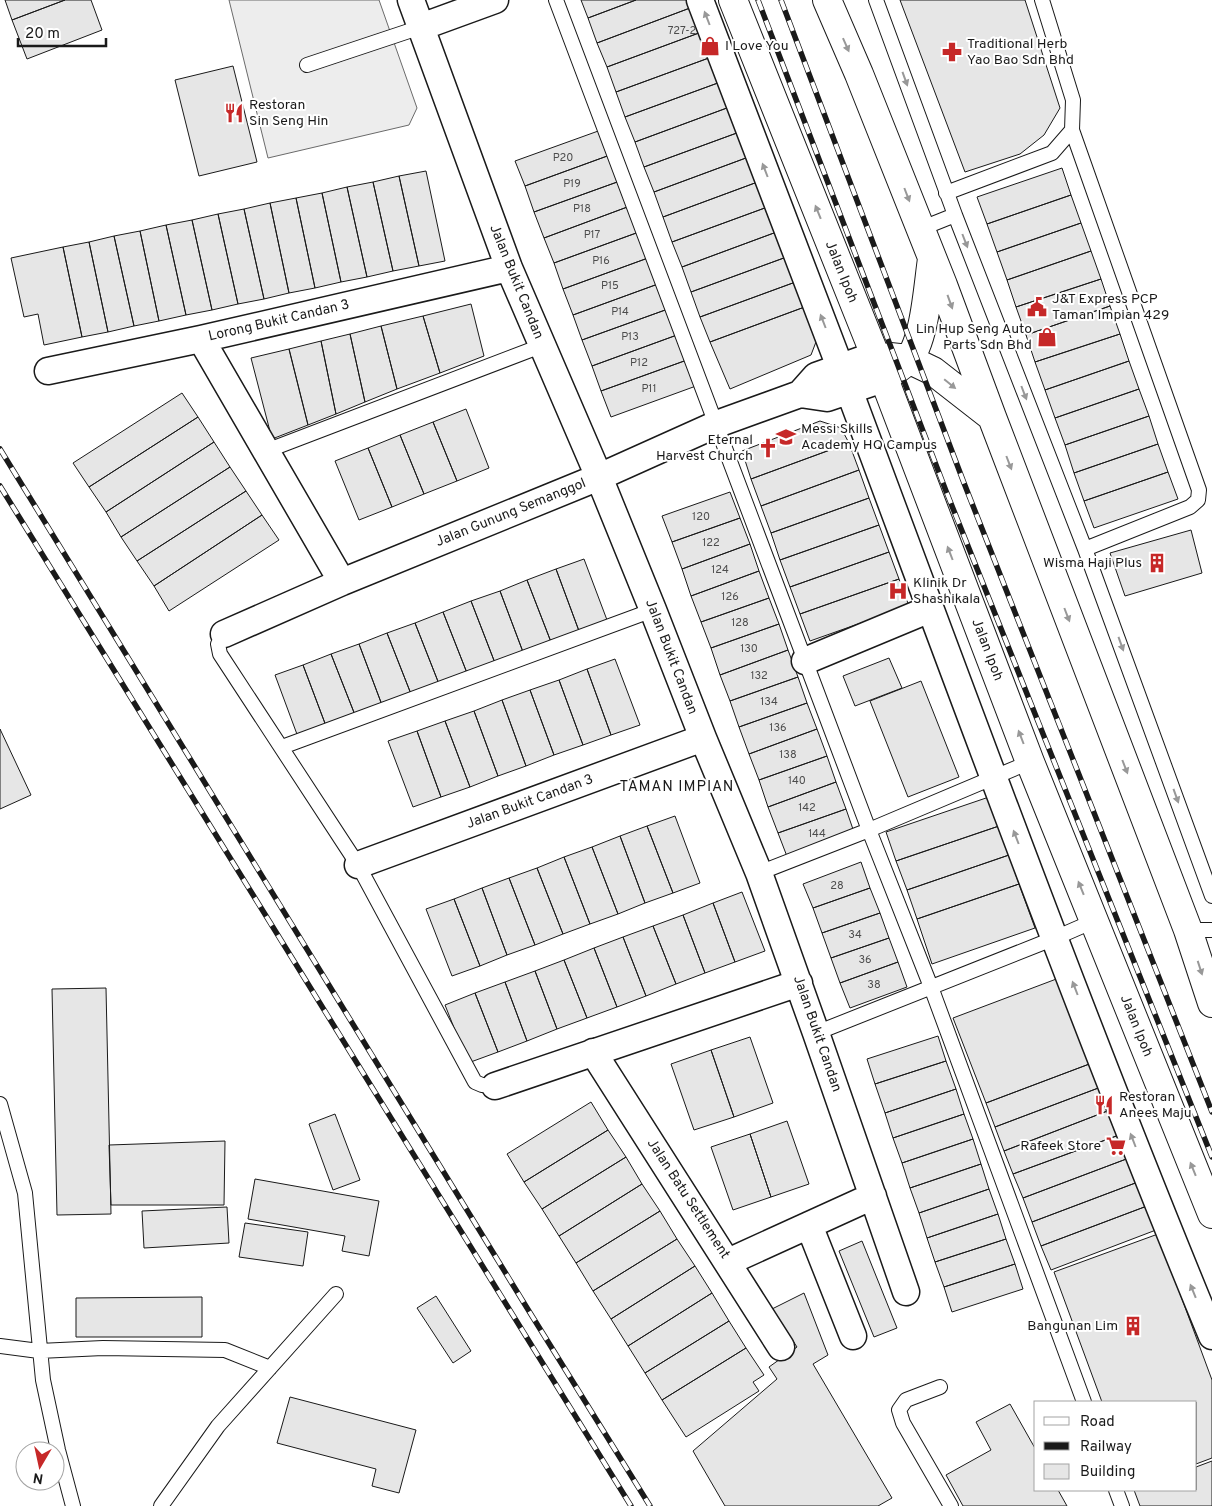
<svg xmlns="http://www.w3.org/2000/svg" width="1212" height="1506" font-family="Overpass,sans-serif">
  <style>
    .built { fill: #ededed; stroke: #6a6a6a }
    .building { fill: #e6e6e6; stroke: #1a1a1a }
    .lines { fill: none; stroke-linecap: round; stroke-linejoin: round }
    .lane-casing { stroke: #1a1a1a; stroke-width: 16 }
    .street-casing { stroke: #1a1a1a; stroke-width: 29 }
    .primary-casing { stroke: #1a1a1a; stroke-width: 30 }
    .lane { stroke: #fff; stroke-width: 14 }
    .street { stroke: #fff; stroke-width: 26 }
    .primary { stroke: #fff; stroke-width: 28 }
    .rail-casing { stroke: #1a1a1a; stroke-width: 5.5 }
    .rail { stroke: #fff; stroke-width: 4; stroke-dasharray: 11; stroke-linecap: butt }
    .oneway { fill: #989898 }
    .labels { text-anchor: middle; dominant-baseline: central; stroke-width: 4; stroke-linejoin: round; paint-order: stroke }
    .number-label { font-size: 11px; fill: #4d4d4d }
    .poi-label { font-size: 14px; fill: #1a1a1a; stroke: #fff; text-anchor: start }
    .street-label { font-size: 14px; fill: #1a1a1a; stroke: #fff }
    .neighbourhood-label { font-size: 15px; letter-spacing: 1px; fill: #1a1a1a; stroke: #fff }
  </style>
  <rect width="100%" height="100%" fill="#fff"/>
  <!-- built -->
  <path class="built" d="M229,0H379L417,108L409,125L268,158Z"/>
  <!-- building -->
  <path class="building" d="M5,0H65L12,20Z
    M65,0H91L102,30L27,59L12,20Z
    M581,0H636L588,18Z
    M636,0H696L698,5L597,43L588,18Z
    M900,0H1025L1060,108L1044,135L1020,154L965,172Z
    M698,5L707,30L607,67L597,43Z
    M707,30L717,55L616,92L607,67Z
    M717,55L726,80L625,117L616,92Z
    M233,66L257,162L199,176L175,80Z
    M726,80L735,105L635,142L625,117Z
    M735,105L745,130L644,167L635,142Z
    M601,130L610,155L525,186L515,161Z
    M745,130L754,155L654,192L644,167Z
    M610,155L620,181L534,212L525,186Z
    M754,155L763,180L663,217L654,192Z
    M1062,168L1071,195L987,224L977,197Z
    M426,171L445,261L419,266L399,176Z
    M399,176L419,266L393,271L373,182Z
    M763,180L773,205L672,242L663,217Z
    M620,181L630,206L544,238L534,212Z
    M373,182L393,271L367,277L347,187Z
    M347,187L367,277L341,282L322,193Z
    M322,193L341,282L315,288L296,198Z
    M1071,195L1081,223L997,252L987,224Z
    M296,198L315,288L289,293L270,203Z
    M270,203L289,293L264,299L244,209Z
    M773,205L782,230L682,267L672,242Z
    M630,206L639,232L554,263L544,238Z
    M244,209L264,299L238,304L218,214Z
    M218,214L238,304L212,310L192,220Z
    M192,220L212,310L186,315L166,225Z
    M1081,223L1091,251L1007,280L997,252Z
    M166,225L186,315L159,321L140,231Z
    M782,230L792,255L691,292L682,267Z
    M140,231L159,321L134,326L114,236Z
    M639,232L648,258L563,289L554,263Z
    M114,236L134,326L108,332L89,242Z
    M89,242L108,332L82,337L63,247Z
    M63,247L82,337L44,345L38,314L24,317L11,258Z
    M1091,251L1101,279L1016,307L1007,280Z
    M792,255L801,280L700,317L691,292Z
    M648,258L658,284L573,315L563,289Z
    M1101,279L1110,306L1026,335L1016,307Z
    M801,280L810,305L710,342L700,317Z
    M658,284L668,309L582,340L573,315Z
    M471,304L484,356L440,373L423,316Z
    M810,305L819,334L811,355L730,389L710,342Z
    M1110,306L1120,334L1035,362L1026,335Z
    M668,309L677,335L592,366L582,340Z
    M423,316L440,373L397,389L381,326Z
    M381,326L397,389L365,402L350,334Z
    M350,334L365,402L336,414L321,341Z
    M1120,334L1129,361L1045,390L1035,362Z
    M677,335L687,360L601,391L592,366Z
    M321,341L336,414L308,425L289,349Z
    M289,349L308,425L272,439L251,358Z
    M687,360L696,386L611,417L601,391Z
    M1129,361L1139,389L1055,418L1045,390Z
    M1139,389L1149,416L1065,445L1055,418Z
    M182,393L198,417L89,487L73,463Z
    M466,409L489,468L457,481L433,422Z
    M1149,416L1158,444L1074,473L1065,445Z
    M198,417L214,442L106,512L89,487Z
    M820,421L841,428L849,443L751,479L742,451Z
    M433,422L457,481L424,494L400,435Z
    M400,435L424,494L392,507L368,448Z
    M214,442L230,467L121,537L106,512Z
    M849,443L859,470L761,506L751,479Z
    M1158,444L1168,472L1084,501L1074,473Z
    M368,448L392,507L359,520L335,461Z
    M230,467L246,491L137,561L121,537Z
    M859,470L869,498L771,533L761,506Z
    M1168,472L1178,499L1094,528L1084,501Z
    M246,491L262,515L154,586L137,561Z
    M730,492L740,518L672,542L662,516Z
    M869,498L879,525L780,560L771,533Z
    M262,515L279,540L169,611L154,586Z
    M740,518L750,544L682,569L672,542Z
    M879,525L889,552L790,587L780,560Z
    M1191,530L1202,573L1125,596L1110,553Z
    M750,544L759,571L691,596L682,569Z
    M889,552L899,579L800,614L790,587Z
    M584,559L607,620L579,631L556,569Z
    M556,569L579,631L551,642L527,580Z
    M759,571L769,598L701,622L691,596Z
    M899,579L909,606L810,641L800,614Z
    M527,580L551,642L523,652L500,591Z
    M500,591L523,652L495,663L471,601Z
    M769,598L779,624L711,648L701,622Z
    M471,601L495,663L467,673L443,612Z
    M443,612L467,673L439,684L415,623Z
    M415,623L439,684L411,694L387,633Z
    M779,624L788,650L720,675L711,648Z
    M387,633L411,694L382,705L359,644Z
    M359,644L382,705L355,715L331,654Z
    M788,650L798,677L730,701L720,675Z
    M331,654L355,715L326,726L303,665Z
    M889,658L902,688L855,706L843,676Z
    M615,659L640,725L611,735L587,669Z
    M303,665L326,726L298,737L275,675Z
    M587,669L611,735L583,745L559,680Z
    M798,677L807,703L739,727L730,701Z
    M559,680L583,745L554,755L530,690Z
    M921,681L959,777L908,797L870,701Z
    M530,690L554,755L526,766L502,700Z
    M502,700L526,766L498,776L474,711Z
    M807,703L817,729L749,754L739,727Z
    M474,711L498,776L470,787L445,721Z
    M445,721L470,787L441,797L417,731Z
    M0,729L31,795L0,809Z
    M817,729L827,756L759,780L749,754Z
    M417,731L441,797L413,807L388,741Z
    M827,756L836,782L768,807L759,780Z
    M836,782L846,809L778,833L768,807Z
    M989,797L999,826L896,861L886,832Z
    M846,809L855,835L788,859L778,833Z
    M675,816L700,883L673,893L647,826Z
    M647,826L673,893L645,903L620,836Z
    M999,826L1009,855L907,890L896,861Z
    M620,836L645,903L618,914L592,847Z
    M592,847L618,914L590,924L564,857Z
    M1009,855L1019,884L917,919L907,890Z
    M564,857L590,924L563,934L537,868Z
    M861,862L870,888L813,908L803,884Z
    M537,868L563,934L535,945L509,878Z
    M509,878L535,945L507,955L482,888Z
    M1019,884L1035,928L932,964L917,919Z
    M482,888L507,955L480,966L454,899Z
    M870,888L880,913L822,933L813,908Z
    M742,892L765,951L735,962L713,903Z
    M454,899L480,966L452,976L426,909Z
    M713,903L735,962L705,973L683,915Z
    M880,913L889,938L831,958L822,933Z
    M683,915L705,973L676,984L653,926Z
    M653,926L676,984L646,996L623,937Z
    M623,937L646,996L617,1007L594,948Z
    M889,938L898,962L840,983L831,958Z
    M594,948L617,1007L587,1018L564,960Z
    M564,960L587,1018L557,1029L535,971Z
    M898,962L907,987L850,1008L840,983Z
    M535,971L557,1029L527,1041L505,982Z
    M1059,978L1092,1063L986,1103L953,1018Z
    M505,982L527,1041L498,1052L475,993Z
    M106,988L111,1214L57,1215L52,989Z
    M475,993L498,1052L468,1063L445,1005Z
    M938,1036L946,1061L875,1084L867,1059Z
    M750,1037L773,1103L734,1117L711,1050Z
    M711,1050L734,1117L694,1130L671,1064Z
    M946,1061L956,1089L885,1113L875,1084Z
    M1092,1063L1101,1087L995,1127L986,1103Z
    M1101,1087L1110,1110L1004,1151L995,1127Z
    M956,1089L964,1114L893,1138L885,1113Z
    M591,1102L608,1130L524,1182L507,1154Z
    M1110,1110L1119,1135L1013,1174L1004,1151Z
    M335,1114L360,1180L333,1190L309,1124Z
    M964,1114L973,1139L902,1163L893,1138Z
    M787,1121L809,1184L771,1197L750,1134Z
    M608,1130L626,1157L542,1209L524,1182Z
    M750,1134L771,1197L733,1210L711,1147Z
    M1119,1135L1129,1158L1023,1198L1013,1174Z
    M973,1139L981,1164L910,1188L902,1163Z
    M225,1141L224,1205H111L109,1145Z
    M626,1157L642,1184L559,1236L542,1209Z
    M1129,1158L1138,1182L1032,1222L1023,1198Z
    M981,1164L989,1189L919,1213L910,1188Z
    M255,1179L379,1201L369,1256L342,1251L345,1236L248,1219Z
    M1138,1182L1147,1206L1041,1246L1032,1222Z
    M642,1184L660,1211L576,1263L559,1236Z
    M989,1189L998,1214L927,1238L919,1213Z
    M1147,1206L1156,1230L1051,1270L1041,1246Z
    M227,1207L229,1243L144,1248L142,1211Z
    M660,1211L677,1239L593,1291L576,1263Z
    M998,1214L1006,1239L935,1262L927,1238Z
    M245,1223L308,1232L303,1266L239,1257Z
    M1158,1234L1212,1380V1458L1196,1464V1402H1102L1054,1272Z
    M677,1239L695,1266L611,1319L593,1291Z
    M1006,1239L1015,1264L944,1287L935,1262Z
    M862,1241L897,1328L874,1337L839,1251Z
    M1015,1264L1023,1289L952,1312L944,1287Z
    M695,1266L712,1293L628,1346L611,1319Z
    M712,1293L729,1321L645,1373L628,1346Z
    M804,1293L828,1355L813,1364L892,1498L878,1506H725L693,1451L777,1379L769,1367L797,1347L772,1309Z
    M436,1296L471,1351L453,1363L417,1308Z
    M202,1297V1337H76V1298Z
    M729,1321L746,1348L662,1400L645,1373Z
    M746,1348L764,1375L753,1382L759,1391L686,1437L662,1400Z
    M290,1397L416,1430L399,1493L372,1486L376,1469L277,1443Z
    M1010,1404L1036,1450V1490H1058L1067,1506H963L946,1475L991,1450L976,1422Z
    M1212,1461V1506H1140L1134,1490H1196V1467Z"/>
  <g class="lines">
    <defs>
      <path id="lane" d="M556,0L869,830L931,987L1084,1402
        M876,0L955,215
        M307,65L421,27
        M1072,130L1199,490L1198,500L1190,507L1085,549
        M946,193L1052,153L1072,130L1073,100L1042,0
        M920,229L955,215L1085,549L1212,896
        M266,451L541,346
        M224,634L218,644L220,654L358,865L475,1082L482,1085L495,1086
        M282,747L653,610
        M759,873L869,830L1030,762
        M1188,930H1212
        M816,1033L1055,938L1094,921
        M0,1104L25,1193L43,1380L58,1450L73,1506
        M0,1346L39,1351L103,1348L225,1350L270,1368
        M940,1387L906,1400L899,1410L903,1423L951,1506
        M1116,1490L1122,1506
        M161,1506L218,1426L336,1294"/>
      <path id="street" d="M411,0L509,268L599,477L653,610L703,738L759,873L816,1033L906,1292
        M700,0L840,367
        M421,27L495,0
        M201,339L342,582
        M48,371L201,339L509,268
        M849,390C967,706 1083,1024 1212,1336
        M800,394L816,376L875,355
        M224,634L342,582L599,477L717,424L800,394L827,398L883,379
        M805,661L930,609
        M358,865L703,738
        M593,1052L781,1347
        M495,1086L799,983
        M809,1225L853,1336
        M728,1262L873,1196"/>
      <path id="primary" d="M733,0L875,355L1030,762L1212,1214
        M827,0L859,74L943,285L992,417L1188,930L1212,1003
        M890,357L908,359L933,371L992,417
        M883,379C891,373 901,367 908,360C925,341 928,285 932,259"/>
    </defs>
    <!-- lane casing -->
    <use href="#lane" class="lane-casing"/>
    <!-- street casing -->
    <use href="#street" class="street-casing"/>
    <!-- primary casing -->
    <use href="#primary" class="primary-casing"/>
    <!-- lane -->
    <use href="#lane" class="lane"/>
    <!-- street -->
    <use href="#street" class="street"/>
    <!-- primary -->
    <use href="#primary" class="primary"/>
    <defs>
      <path id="rail" d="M758,0L946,491L1212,1157
        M781,0L964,483L1212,1112
        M0,449L532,1316L650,1506
        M0,486L631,1506"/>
    </defs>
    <!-- rail casing -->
    <use href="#rail" class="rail-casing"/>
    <!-- rail -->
    <use href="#rail" class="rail"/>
  </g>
  <!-- one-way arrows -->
  <defs><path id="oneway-solid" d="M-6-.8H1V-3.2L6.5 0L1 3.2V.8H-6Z" transform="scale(1.25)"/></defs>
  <g class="oneway">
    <use href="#oneway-solid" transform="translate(707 18) rotate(-111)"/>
    <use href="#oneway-solid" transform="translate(846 45) rotate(66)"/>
    <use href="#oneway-solid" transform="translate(905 79) rotate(70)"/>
    <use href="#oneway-solid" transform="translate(765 170) rotate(-111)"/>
    <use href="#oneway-solid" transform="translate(907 195) rotate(69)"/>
    <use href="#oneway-solid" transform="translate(818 212) rotate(-112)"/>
    <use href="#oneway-solid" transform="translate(965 241) rotate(69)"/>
    <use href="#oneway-solid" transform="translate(950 302) rotate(70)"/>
    <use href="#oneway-solid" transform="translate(823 321) rotate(-111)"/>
    <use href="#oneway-solid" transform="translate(950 384) rotate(39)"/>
    <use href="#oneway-solid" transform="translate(1024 393) rotate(69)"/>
    <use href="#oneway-solid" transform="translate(1009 463) rotate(69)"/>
    <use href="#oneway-solid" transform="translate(950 553) rotate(-111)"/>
    <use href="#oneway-solid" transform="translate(1067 615) rotate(69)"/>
    <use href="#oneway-solid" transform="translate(1121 644) rotate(70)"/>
    <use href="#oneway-solid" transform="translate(1021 737) rotate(-111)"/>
    <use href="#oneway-solid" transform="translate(1125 767) rotate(69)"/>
    <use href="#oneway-solid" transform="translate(1176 796) rotate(70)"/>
    <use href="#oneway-solid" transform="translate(1016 837) rotate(-111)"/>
    <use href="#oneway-solid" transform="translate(1081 888) rotate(-112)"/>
    <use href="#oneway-solid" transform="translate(1200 968) rotate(72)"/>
    <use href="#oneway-solid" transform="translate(1075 988) rotate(-111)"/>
    <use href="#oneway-solid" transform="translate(1133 1140) rotate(-111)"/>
    <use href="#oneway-solid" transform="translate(1193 1169) rotate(-112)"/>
    <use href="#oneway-solid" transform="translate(1193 1291) rotate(-112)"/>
  </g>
  <!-- icons -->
  <defs>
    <symbol id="shop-bare" viewBox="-9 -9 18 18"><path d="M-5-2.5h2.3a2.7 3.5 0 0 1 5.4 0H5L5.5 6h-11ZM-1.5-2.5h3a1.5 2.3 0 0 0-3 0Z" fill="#c62828" stroke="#fff" stroke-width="2.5" paint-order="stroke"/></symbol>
    <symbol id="pharmacy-bare" viewBox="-9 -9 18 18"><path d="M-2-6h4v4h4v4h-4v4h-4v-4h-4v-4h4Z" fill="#c62828" stroke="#fff" stroke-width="2.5" paint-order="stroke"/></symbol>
    <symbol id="restaurant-bare" viewBox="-9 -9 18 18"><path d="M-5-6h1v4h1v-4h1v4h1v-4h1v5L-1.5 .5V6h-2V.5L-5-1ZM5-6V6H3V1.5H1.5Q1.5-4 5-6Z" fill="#c62828" stroke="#fff" stroke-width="2.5" paint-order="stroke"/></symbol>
    <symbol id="civic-bare" viewBox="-9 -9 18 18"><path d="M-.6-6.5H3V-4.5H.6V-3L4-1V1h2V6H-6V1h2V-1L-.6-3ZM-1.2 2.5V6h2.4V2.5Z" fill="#c62828" stroke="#fff" stroke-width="2.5" paint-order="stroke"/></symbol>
    <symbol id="university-bare" viewBox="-9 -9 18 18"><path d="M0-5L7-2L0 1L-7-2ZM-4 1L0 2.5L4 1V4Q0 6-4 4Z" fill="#c62828" stroke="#fff" stroke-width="2.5" paint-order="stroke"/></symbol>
    <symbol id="church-bare" viewBox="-9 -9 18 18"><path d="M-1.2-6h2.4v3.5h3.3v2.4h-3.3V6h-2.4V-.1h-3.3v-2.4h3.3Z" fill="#c62828" stroke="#fff" stroke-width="2.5" paint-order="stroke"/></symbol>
    <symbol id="building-bare" viewBox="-9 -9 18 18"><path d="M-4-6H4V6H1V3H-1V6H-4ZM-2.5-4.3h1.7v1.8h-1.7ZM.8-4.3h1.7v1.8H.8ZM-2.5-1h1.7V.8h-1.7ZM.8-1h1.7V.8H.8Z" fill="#c62828" stroke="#fff" stroke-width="2.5" paint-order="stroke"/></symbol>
    <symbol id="hospital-bare" viewBox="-9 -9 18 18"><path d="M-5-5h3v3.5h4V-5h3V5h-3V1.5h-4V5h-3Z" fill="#c62828" stroke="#fff" stroke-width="2.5" paint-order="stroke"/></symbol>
    <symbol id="supermarket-bare" viewBox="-9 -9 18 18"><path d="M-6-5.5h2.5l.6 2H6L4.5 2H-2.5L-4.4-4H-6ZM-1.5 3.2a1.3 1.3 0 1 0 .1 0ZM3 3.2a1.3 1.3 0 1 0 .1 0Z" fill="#c62828" stroke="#fff" stroke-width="2.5" paint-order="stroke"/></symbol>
  </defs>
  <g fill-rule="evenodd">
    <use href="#shop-bare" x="696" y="32" width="28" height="28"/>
    <use href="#pharmacy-bare" x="938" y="38" width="28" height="28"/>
    <use href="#restaurant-bare" x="220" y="99" width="28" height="28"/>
    <use href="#civic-bare" x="1023" y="293" width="28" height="28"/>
    <use href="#shop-bare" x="1033" y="323" width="28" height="28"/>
    <use href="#university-bare" x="772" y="423" width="28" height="28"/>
    <use href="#church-bare" x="754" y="434" width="28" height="28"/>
    <use href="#building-bare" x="1143" y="549" width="28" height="28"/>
    <use href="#hospital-bare" x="884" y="577" width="28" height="28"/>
    <use href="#restaurant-bare" x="1090" y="1091" width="28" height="28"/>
    <use href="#supermarket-bare" x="1102" y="1132" width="28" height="28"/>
    <use href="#building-bare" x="1119" y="1312" width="28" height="28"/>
  </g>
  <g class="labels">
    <!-- number labels -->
    <g class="number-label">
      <text x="682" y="31">727-2</text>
      <text x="563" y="158">P20</text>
      <text x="572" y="184">P19</text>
      <text x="582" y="209">P18</text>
      <text x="592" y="235">P17</text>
      <text x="601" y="261">P16</text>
      <text x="610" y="286">P15</text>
      <text x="620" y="312">P14</text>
      <text x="630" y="337">P13</text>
      <text x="639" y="363">P12</text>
      <text x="649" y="389">P11</text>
      <text x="701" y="517">120</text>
      <text x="711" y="543">122</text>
      <text x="720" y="570">124</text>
      <text x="730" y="597">126</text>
      <text x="740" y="623">128</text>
      <text x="749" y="649">130</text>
      <text x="759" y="676">132</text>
      <text x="769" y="702">134</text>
      <text x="778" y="728">136</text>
      <text x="788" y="755">138</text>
      <text x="797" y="781">140</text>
      <text x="807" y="808">142</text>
      <text x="817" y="834">144</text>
      <text x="837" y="886">28</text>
      <text x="855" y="935">34</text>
      <text x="865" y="960">36</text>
      <text x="874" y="985">38</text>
    </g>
    <!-- poi labels -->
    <g class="poi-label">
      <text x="967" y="44">Traditional Herb<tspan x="967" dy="16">Yao Bao Sdn Bhd</tspan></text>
      <text x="725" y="46">I Love You</text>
      <text x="249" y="105">Restoran<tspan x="249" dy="16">Sin Seng Hin</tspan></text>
      <text x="1052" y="299">J&amp;T Express PCP<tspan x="1052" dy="16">Taman Impian 429</tspan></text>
      <text x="1032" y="329" text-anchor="end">Lin Hup Seng Auto<tspan x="1032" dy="16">Parts Sdn Bhd</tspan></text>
      <text x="801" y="429">Messi Skills<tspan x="801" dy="16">Academy HQ Campus</tspan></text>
      <text x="753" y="440" text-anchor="end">Eternal<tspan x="753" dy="16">Harvest Church</tspan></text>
      <text x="1142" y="563" text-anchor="end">Wisma Haji Plus</text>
      <text x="913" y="583">Klinik Dr<tspan x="913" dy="16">Shashikala</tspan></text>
      <text x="1119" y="1097">Restoran<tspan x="1119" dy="16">Anees Maju</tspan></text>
      <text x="1101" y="1146" text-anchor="end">Rafeek Store</text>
      <text x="1118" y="1326" text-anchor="end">Bangunan Lim</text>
    </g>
    <!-- street labels -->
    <g class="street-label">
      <text transform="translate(841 272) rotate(68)">Jalan Ipoh</text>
      <text transform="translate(516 282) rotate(68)">Jalan Bukit Candan</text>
      <text transform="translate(279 321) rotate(-13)">Lorong Bukit Candan 3</text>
      <text transform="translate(511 513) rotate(-22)">Jalan Gunung Semanggol</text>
      <text transform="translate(987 650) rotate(69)">Jalan Ipoh</text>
      <text transform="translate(671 657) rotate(69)">Jalan Bukit Candan</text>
      <text transform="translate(530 802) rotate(-20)">Jalan Bukit Candan 3</text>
      <text transform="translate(1136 1026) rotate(68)">Jalan Ipoh</text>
      <text transform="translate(817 1034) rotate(71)">Jalan Bukit Candan</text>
      <text transform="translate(688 1199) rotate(57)">Jalan Batu Settlement</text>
    </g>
    <!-- neighbourhood labels -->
    <g class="neighbourhood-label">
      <text x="677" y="787">TAMAN IMPIAN</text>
    </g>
  </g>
  <!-- legend -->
  <rect x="1034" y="1401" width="162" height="90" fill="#ffffff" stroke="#a3a3a3"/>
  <rect x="1044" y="1417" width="25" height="8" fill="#ffffff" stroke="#a3a3a3"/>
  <text x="1080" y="1426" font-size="15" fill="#1a1a1a">Road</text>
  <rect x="1044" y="1442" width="25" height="8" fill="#1a1a1a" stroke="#a3a3a3"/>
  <text x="1080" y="1451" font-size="15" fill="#1a1a1a">Railway</text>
  <rect x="1044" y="1464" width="25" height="15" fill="#e6e6e6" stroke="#a3a3a3"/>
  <text x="1080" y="1476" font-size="15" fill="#1a1a1a">Building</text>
  <!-- north arrow -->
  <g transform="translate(40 1466) rotate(189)"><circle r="24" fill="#ffffff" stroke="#a3a3a3"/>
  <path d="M0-4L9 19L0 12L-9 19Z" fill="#c62828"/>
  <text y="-8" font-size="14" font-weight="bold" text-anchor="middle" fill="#1a1a1a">N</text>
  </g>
  <!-- scale -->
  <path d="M18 38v8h88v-8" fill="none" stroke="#1a1a1a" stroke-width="2.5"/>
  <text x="25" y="38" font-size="15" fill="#1a1a1a" stroke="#ffffff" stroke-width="4" paint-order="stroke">20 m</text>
</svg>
